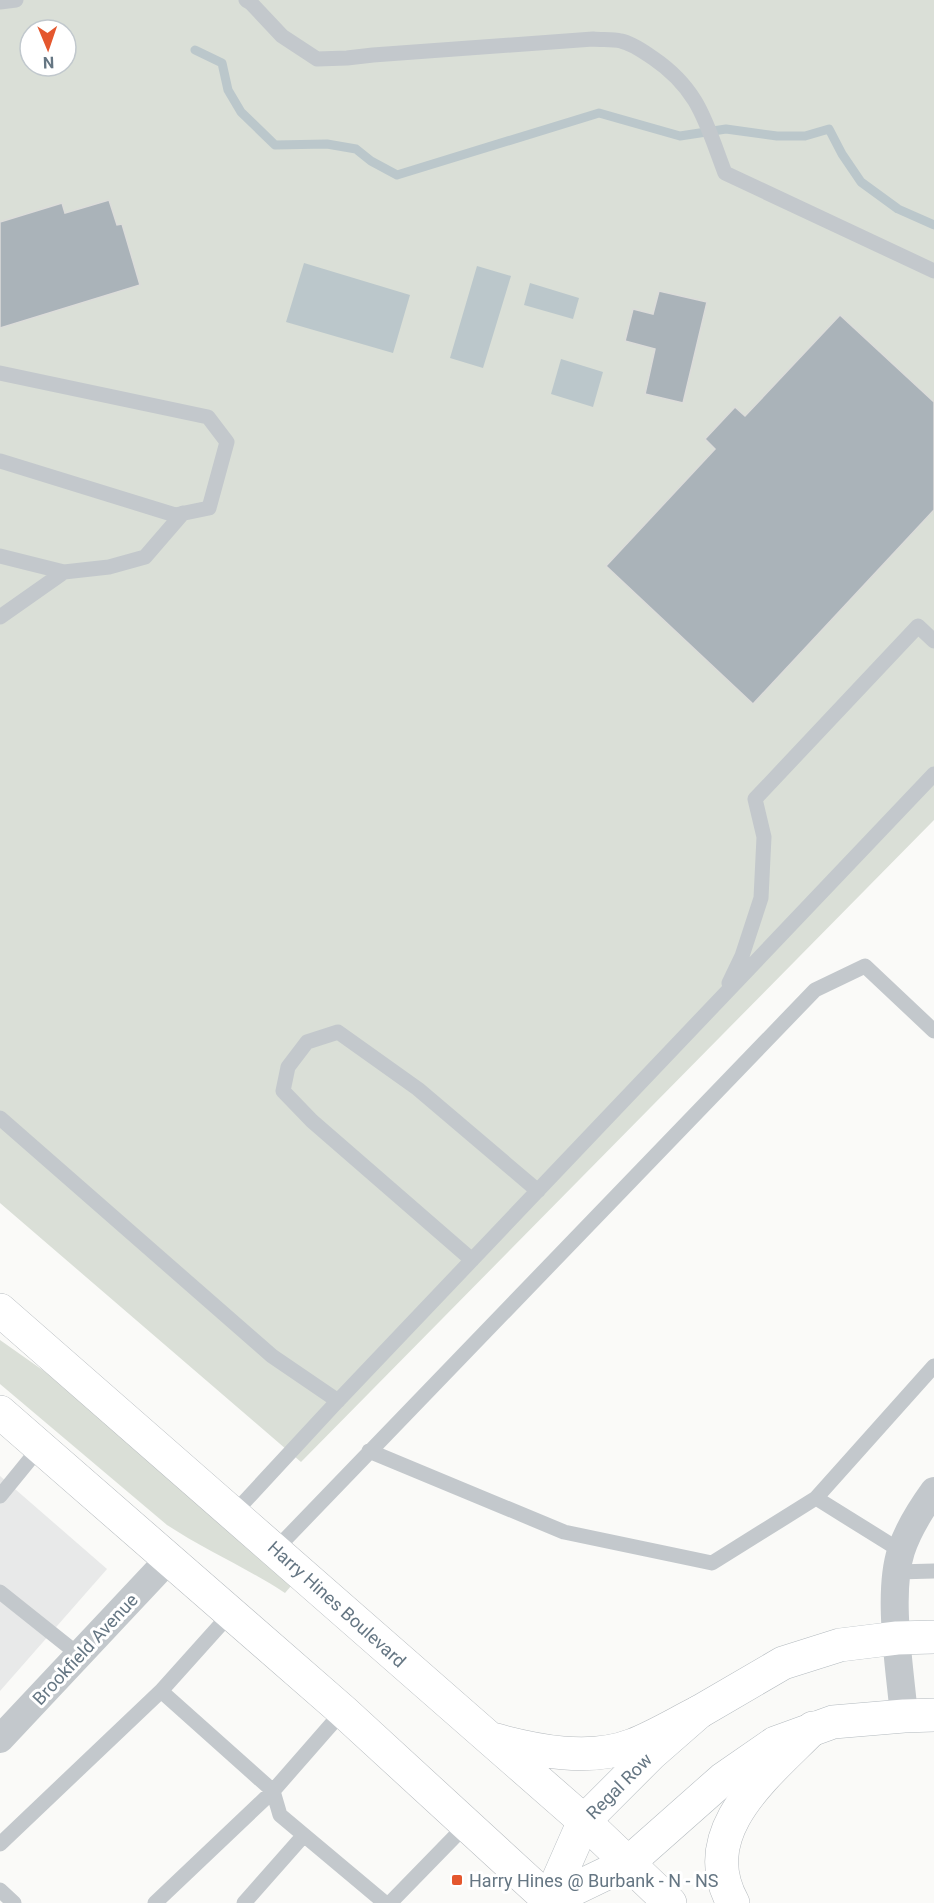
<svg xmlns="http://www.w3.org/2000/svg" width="934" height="1903" font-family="Roboto,sans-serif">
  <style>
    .built { fill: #e8e9e9 }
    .green { fill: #dadfd7; fill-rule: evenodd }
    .water { fill: #bbc7cb }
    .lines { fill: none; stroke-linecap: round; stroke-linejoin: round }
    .stream { stroke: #bbc7cb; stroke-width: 9 }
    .building { fill: #aab3b9; stroke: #dcdcda; stroke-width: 1.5 }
    .secondary-casing { stroke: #b3babf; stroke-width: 34 }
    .primary-casing { stroke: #b5babe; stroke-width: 34 }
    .lane { stroke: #c3c8cc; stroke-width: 15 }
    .street { stroke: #c3c8cc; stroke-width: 28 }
    .secondary { stroke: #fff; stroke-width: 33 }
    .primary { stroke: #fff; stroke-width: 33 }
    .poi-dot { fill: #e4572e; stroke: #fff; stroke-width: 2 }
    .labels { text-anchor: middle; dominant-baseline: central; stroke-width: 6; stroke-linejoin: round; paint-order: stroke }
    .street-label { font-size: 18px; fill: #657683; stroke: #fff }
    .poi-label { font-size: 18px; fill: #657683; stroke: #fff; text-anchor: start }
  </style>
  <rect width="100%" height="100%" fill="#fafaf8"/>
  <!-- built -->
  <path class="built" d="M0,1476L107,1569L0,1691Z"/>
  <!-- green -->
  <path class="green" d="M0,0H934V820L301,1462L0,1203ZM30,30H66V66H30Z
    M0,1340L51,1376L291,1586L285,1593C247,1568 205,1550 167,1525L0,1384Z"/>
  <!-- water -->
  <path class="water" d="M304,263L410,295L393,353L286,322Z
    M477,266L511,276L483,368L450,358Z
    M530,283L579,298L573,319L524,305Z
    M561,359L603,372L593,407L551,394Z"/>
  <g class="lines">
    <!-- stream -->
    <path class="stream" d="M195,50L222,63L228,90L241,112L275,145L327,144L356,149L371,161L397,175L599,113L680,136L726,129L777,136H805L829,129L842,154L861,182L898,209L934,225"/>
  </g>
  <!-- building -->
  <path class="building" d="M109,200L117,225L122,224L140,285L0,328V222L62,203L65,213Z
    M659,291L707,302L683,403L645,394L655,349L625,341L633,309L653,314Z
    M840,315L934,402V510L753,704L606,566L715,449L705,439L735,407L745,416Z"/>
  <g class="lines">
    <defs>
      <path id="secondary" d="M549,1901L628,1863L723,1779L775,1743L833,1722L904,1716L934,1715
        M548,1903L584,1821L651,1754L699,1712L783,1663L840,1645L897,1638L934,1637"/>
      <path id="primary" d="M0,1310L584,1821L670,1903
        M0,1412L343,1711L552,1903
        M492,1739C536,1751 589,1762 633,1745C656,1736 677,1723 699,1712
        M733,1903C693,1831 768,1774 813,1728"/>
    </defs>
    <!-- secondary casing -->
    <use href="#secondary" class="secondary-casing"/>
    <!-- primary casing -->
    <use href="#primary" class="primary-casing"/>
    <!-- lane -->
    <path class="lane" d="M246,0L251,3L282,36L317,59L347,58L373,55L593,39C602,40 612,39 621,41C632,43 644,52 653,58C700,90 706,124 725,173L934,271
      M0,2L16,0
      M0,373L208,417L227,442L209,508L175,515L0,461
      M0,556L64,572
      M0,617L64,572L109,567L145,557L183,513
      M729,983L742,956L761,898L764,837L755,799L918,626L934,641
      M0,1118L272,1356L338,1401
      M472,1260L312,1121L283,1091L288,1067L307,1042L338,1032L418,1089L538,1191
      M369,1451L564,1532L712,1563L816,1498
      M0,1496L40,1447
      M234,1513L333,1406L934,774
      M275,1550L815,990L865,966L934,1031
      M901,1551L816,1498L934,1366
      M897,1572L934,1571
      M0,1592L79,1655
      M231,1613L161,1691L273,1791L280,1815L385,1903
      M0,1844L161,1691
      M0,1890L14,1903
      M155,1903L273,1791L343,1711
      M244,1903L304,1835
      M390,1903L467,1824"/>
    <!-- street -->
    <path class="street" d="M904,1716C900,1669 887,1594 901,1551C908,1529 921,1509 934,1491
      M0,1739L169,1559"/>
    <!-- secondary -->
    <use href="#secondary" class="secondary"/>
    <!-- primary -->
    <use href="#primary" class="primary"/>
  </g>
  <!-- markers -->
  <rect class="poi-dot" x="451" y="1874" width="12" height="12" rx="3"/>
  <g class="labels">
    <!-- street labels -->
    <g class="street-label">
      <text transform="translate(337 1604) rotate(42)">Harry Hines Boulevard</text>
      <text transform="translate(85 1649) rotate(-47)">Brookfield Avenue</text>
      <text transform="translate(619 1786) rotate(-45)">Regal Row</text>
    </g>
    <!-- poi labels -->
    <g class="poi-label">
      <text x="469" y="1880">Harry Hines @ Burbank - N - NS</text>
    </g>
  </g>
  <!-- north arrow -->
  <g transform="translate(48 48) rotate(178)"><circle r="28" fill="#ffffff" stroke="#c1c8cd" stroke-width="1.5"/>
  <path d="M0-4.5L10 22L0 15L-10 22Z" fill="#e4572e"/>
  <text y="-9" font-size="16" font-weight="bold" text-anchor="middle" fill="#657683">N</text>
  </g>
</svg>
